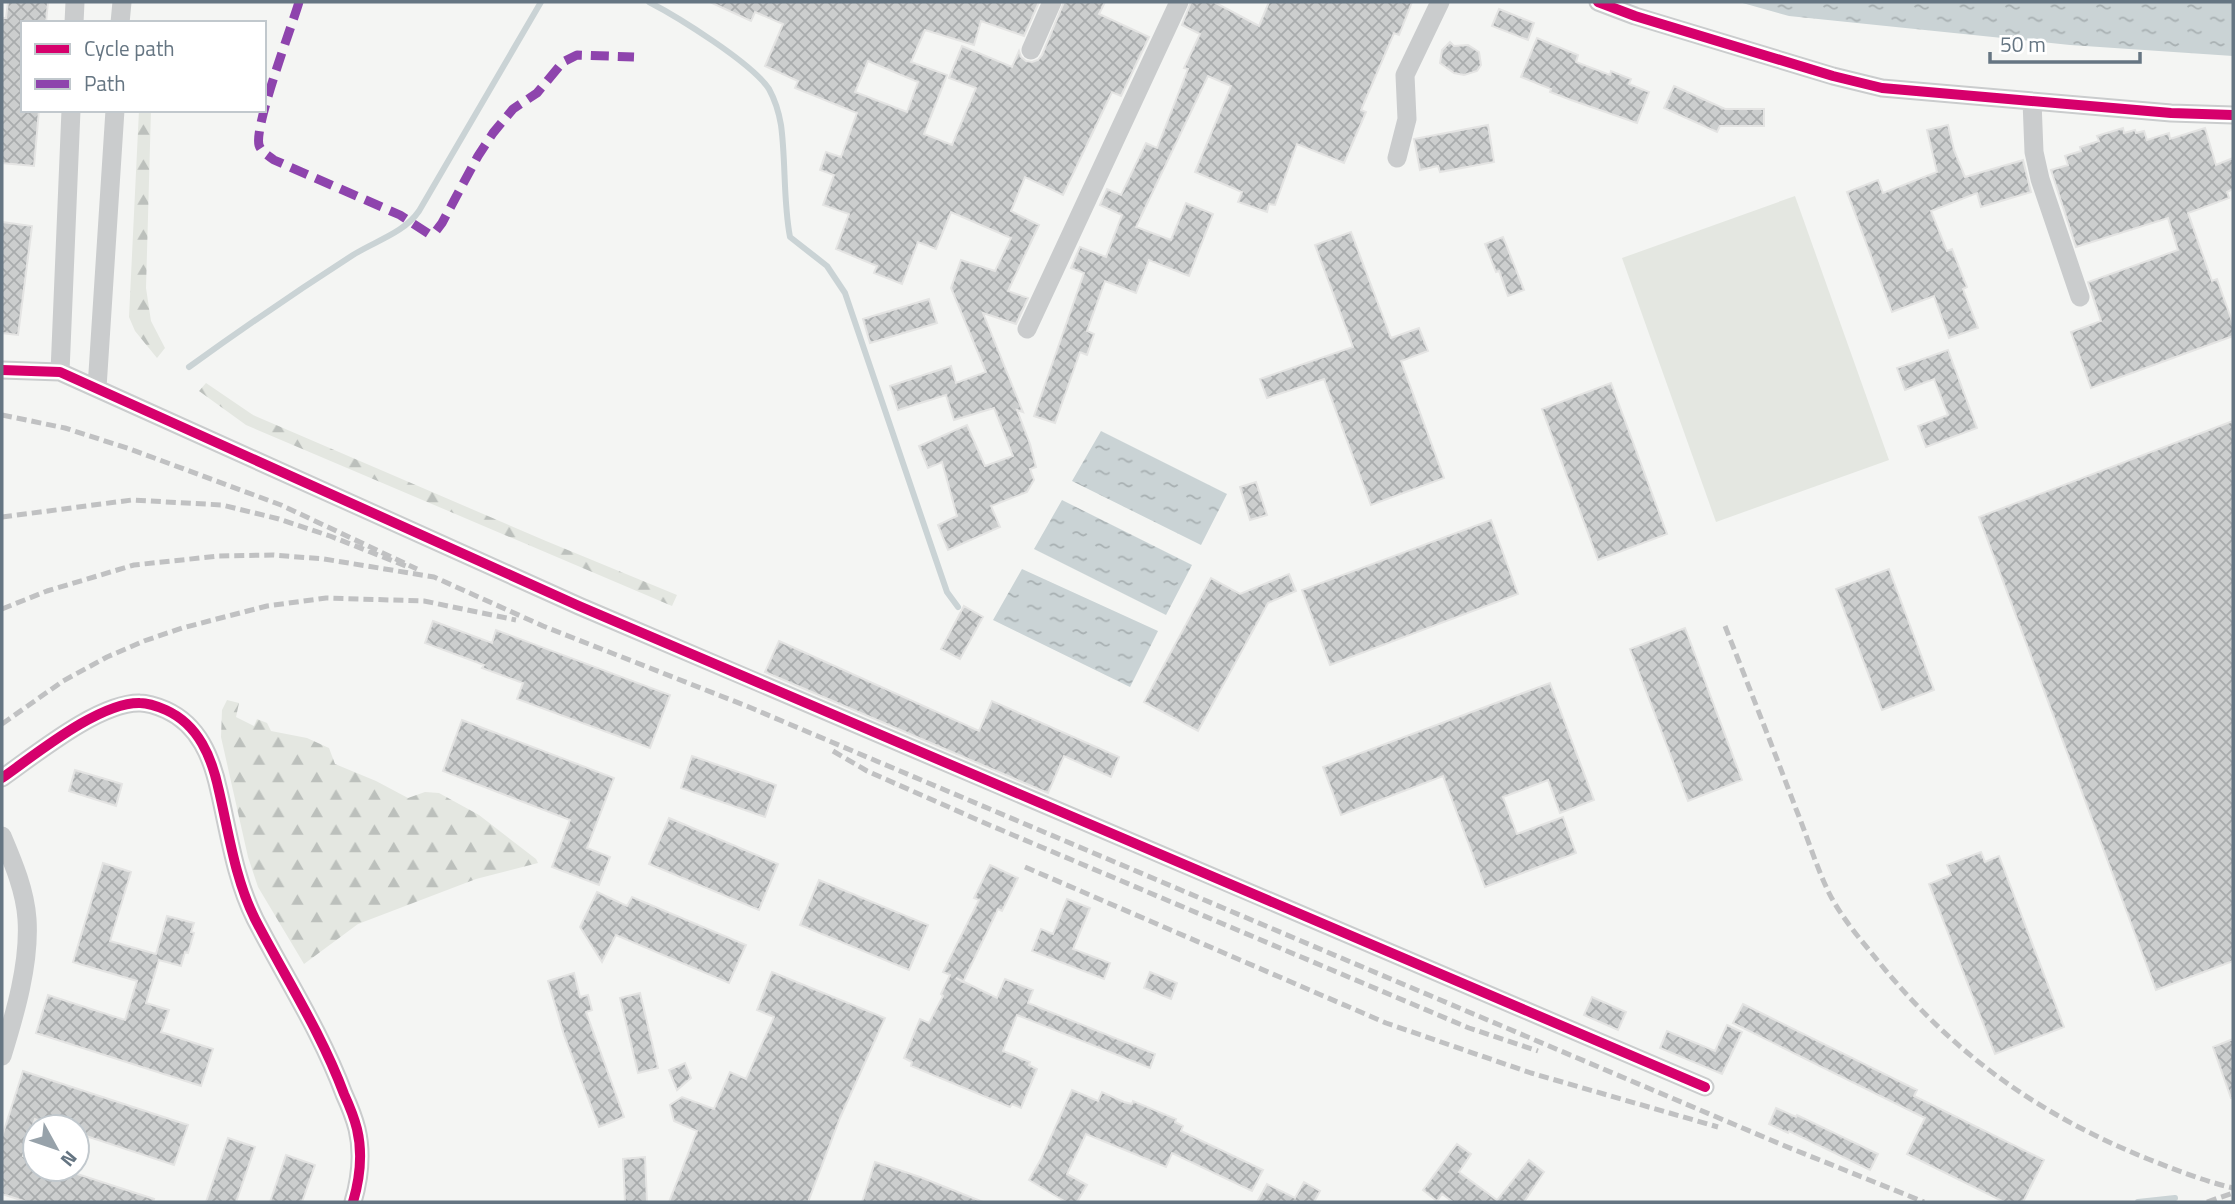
<svg xmlns="http://www.w3.org/2000/svg" width="2235" height="1204" font-family="'Titillium Web',sans-serif">
  <style>
    .green { fill: #e4e7e1 }
    .forest { fill: url(#forest-firs) }
    .water { fill: url(#water-ripples) }
    .lines { fill: none; stroke-linecap: round; stroke-linejoin: round }
    .stream { stroke: #cad3d5; stroke-width: 6 }
    .building { fill: url(#building-cross-hatch); stroke: #e4e4e3; stroke-width: 2; fill-rule: evenodd }
    .minor { stroke: #cacccd; stroke-width: 19 }
    .rail { stroke: #c0c1c2; stroke-width: 5; stroke-dasharray: 10 5; stroke-linecap: butt }
    .quiet { stroke: #8e44ad; stroke-width: 9; stroke-dasharray: 18 9; stroke-linecap: butt }
    .cycleway-casing { stroke: #fff; stroke-width: 15 }
    .cycleway { stroke: #d6006c; stroke-width: 10 }
  </style>
  <defs>
    <pattern id="forest-firs" width="22" height="20" patternUnits="userSpaceOnUse" patternTransform="scale(1.75)"><rect width="22" height="20" fill="#e4e7e1"/><path d="M5 1l3.5 6h-7zM16 11l3.5 6h-7z" fill="#bcc0bc"/></pattern>
    <pattern id="water-ripples" width="26" height="14" patternUnits="userSpaceOnUse" patternTransform="scale(1.75)"><rect width="26" height="14" fill="#cad3d5"/><path d="M2 4q2-2 4 0t4 0M15 11q2-2 4 0t4 0" fill="none" stroke="#a8b0b2"/></pattern>
    <pattern id="building-cross-hatch" width="8" height="8" patternUnits="userSpaceOnUse" patternTransform="scale(1.75)"><rect width="8" height="8" fill="#cccece"/><path d="M0 0l8 8M0 8l8-8" fill="none" stroke="#a9acad"/></pattern>
  </defs>
  <rect width="100%" height="100%" fill="#f4f5f3"/>
  <!-- green -->
  <path class="green" d="M1795,196L1889,460L1716,522L1622,258Z"/>
  <!-- forest -->
  <path class="forest" d="M139,110H151L146,288L151,321L165,348L157,358L135,331L129,317Z
    M206,383L253,415L546,541L677,595L672,606L246,425L199,391Z
    M227,700L239,703L236,717L254,726L257,719L267,723L271,731L307,738L329,748L335,764L376,781L408,798L425,792L439,793L479,815L536,859L538,863L476,879L358,924L304,964L258,887L248,857L221,737L222,710Z"/>
  <!-- water -->
  <path class="water" d="M1739,2H2233V56L2070,45L1789,16Z
    M1101,431L1227,494L1201,545L1072,481Z
    M1062,500L1192,565L1166,615L1034,549Z
    M1022,569L1158,631L1130,687L993,620Z"/>
  <g class="lines">
    <!-- stream -->
    <path class="stream" d="M649,2C678,17 752,63 769,89C775,100 779,113 781,125C786,162 783,200 790,237L827,266L845,293L936,560L947,592L958,607
      M189,367C243,328 297,291 353,255C375,241 404,233 419,211L541,2
      M2138,1202L2175,1198"/>
  </g>
  <!-- building -->
  <path class="building" d="M8,2H48L46,23H23V110H39L34,166L2,163V18H6Z
    M710,2H1039L1024,36L981,21L974,45L925,30L911,62L947,75L924,134L952,145L976,88L949,78L962,46L1012,67L1019,51L1021,57L1026,61L1032,62L1038,60L1042,55L1064,2H1105L1099,14L1149,37L1121,96L1112,92L1063,195L1025,177L1011,211L1039,225L1008,291L1028,298L1016,324L983,313L1023,412L1017,410L1030,444L1036,467L1030,469L1034,480L1027,492L991,506L1000,527L948,550L938,525L957,516L942,462L928,468L919,446L967,425L985,466L1013,456L994,408L954,420L946,395L898,410L890,386L951,366L956,383L986,372L951,288L961,260L995,271L1011,238L951,212L936,249L918,242L902,284L874,273L877,266L836,249L849,214L823,205L834,175L820,170L826,152L841,157L857,113L795,88L798,81L765,66L783,24L755,12L751,21ZM868,61L918,82L907,112L855,92Z
    M1191,2H1214L1259,26L1269,2H1412L1399,35L1394,33L1361,110L1366,112L1344,163L1297,144L1275,205L1269,204L1267,212L1238,202L1242,192L1195,172L1231,86L1208,76L1136,227L1171,240L1186,203L1213,214L1189,276L1149,260L1136,293L1105,281L1087,331L1094,334L1087,355L1080,352L1055,423L1034,416L1084,273L1071,268L1080,247L1106,257L1122,215L1100,205L1107,189L1121,195L1146,143L1157,148L1188,69L1184,68L1200,34L1182,25Z
    M1499,9L1534,23L1528,40L1492,26Z
    M1537,38L1578,55L1576,62L1610,75L1611,71L1631,79L1629,84L1649,92L1637,123L1571,100L1550,92L1551,89L1521,77Z
    M1450,42L1454,46L1468,45L1479,52L1481,65L1477,71L1464,75L1454,73L1440,63L1442,50Z
    M1674,86L1725,109H1764V126H1720L1717,132L1664,108Z
    M1488,125L1494,162L1440,172L1438,166L1420,170L1414,139Z
    M1948,125L1954,150L1965,177L2023,160L2031,192L1981,207L1977,193L1931,211L1947,251L1952,249L1967,287L1963,289L1978,328L1949,338L1934,296L1892,312L1847,192L1878,180L1883,193L1937,172L1927,130Z
    M2123,128L2124,133L2135,130L2136,133L2144,131L2147,140L2169,133L2170,139L2205,128L2216,165L2233,158V189L2227,192L2229,198L2188,213L2212,281L2217,279L2233,324V336L2091,388L2071,332L2101,321L2088,282L2178,250L2168,218L2076,247L2051,170L2068,165L2065,156L2081,151L2080,147L2099,141L2097,136Z
    M2,222L32,226L18,335L2,333Z
    M1351,232L1391,338L1419,328L1428,351L1401,361L1444,478L1371,505L1324,379L1267,398L1260,379L1353,347L1315,245Z
    M1503,237L1524,290L1508,296L1499,271L1496,272L1485,244Z
    M929,299L937,323L870,343L863,319Z
    M1948,350L1977,428L1926,447L1918,426L1948,415L1934,379L1905,390L1897,368Z
    M1611,383L1667,534L1598,560L1542,409Z
    M2233,421V961L2156,990L1979,517Z
    M1256,482L1267,515L1250,520L1240,487Z
    M1491,520L1518,594L1330,665L1302,590Z
    M1889,569L1934,690L1882,710L1836,589Z
    M1289,574L1296,591L1268,603L1198,731L1144,702L1211,578L1240,594Z
    M964,606L983,617L960,659L941,649Z
    M433,621L492,643L496,630L670,695L650,748L517,699L523,683L482,668L484,665L425,643Z
    M1685,628L1742,780L1688,801L1630,649Z
    M779,641L979,731L992,701L1119,757L1111,777L1064,756L1048,793L765,672Z
    M1550,683L1594,800L1560,813L1548,780L1503,797L1517,834L1563,817L1576,853L1485,887L1443,776L1341,815L1323,767Z
    M462,720L614,778L587,848L610,857L599,885L552,867L570,820L443,771Z
    M692,756L776,785L765,817L681,788Z
    M75,770L122,784L116,806L69,791Z
    M669,818L778,864L759,910L649,864Z
    M1981,852L1985,862L1999,856L2064,1027L1995,1054L1929,884L1951,875L1947,865Z
    M103,863L131,872L110,941L156,954L167,916L194,923L191,932L194,933L188,953L185,952L181,966L159,960L146,1003L169,1010L161,1032L213,1049L201,1086L36,1033L48,995L125,1020L137,981L73,962Z
    M990,865L1018,878L1002,911L998,909L963,982L956,978L997,998L1005,979L1033,990L1028,1003L1155,1054L1150,1068L1017,1015L1003,1051L1030,1062L1029,1065L1037,1069L1021,1108L1012,1104L1010,1107L911,1066L912,1062L904,1058L920,1019L929,1023L943,996L941,994L950,975L943,972L979,900L974,898Z
    M819,880L928,925L909,970L800,925Z
    M597,892L627,906L632,897L746,945L729,983L616,935L602,962L580,927Z
    M1067,899L1090,908L1073,949L1110,963L1104,979L1032,951L1041,929L1053,934Z
    M772,972L885,1018L840,1118L808,1202H669L697,1131L674,1121L670,1105L682,1097L714,1109L730,1072L746,1079L774,1017L757,1010Z
    M1150,972L1177,983L1171,999L1144,988Z
    M574,973L580,997L588,995L592,1010L586,1012L624,1117L599,1127L564,1035L548,981Z
    M640,993L658,1068L638,1073L620,998Z
    M1592,997L1626,1012L1618,1030L1584,1015Z
    M1743,1004L1917,1090L1914,1096L2044,1160L2023,1202H2004L1907,1154L1925,1118L1733,1023Z
    M1727,1025L1742,1032L1722,1074L1660,1048L1667,1031L1715,1051Z
    M2233,1039V1098H2231L2213,1047Z
    M685,1063L691,1078L677,1090L669,1070Z
    M23,1071L188,1125L174,1165L77,1133V1127H59L35,1119L23,1156L35,1160V1169H62L154,1199L153,1202H27L2,1194V1137Z
    M1072,1090L1098,1101L1102,1092L1124,1102L1132,1104L1133,1101L1176,1119L1175,1122L1183,1126L1181,1131L1263,1170L1252,1191L1172,1153L1166,1167L1086,1134L1067,1174L1087,1185L1077,1202H1066L1029,1180L1041,1159Z
    M1776,1108L1796,1117L1797,1115L1878,1154L1870,1170L1789,1131L1788,1133L1769,1124Z
    M228,1138L255,1147L236,1202H206Z
    M1457,1144L1471,1154L1459,1172L1497,1200L1529,1160L1544,1172L1524,1202H1453L1442,1194L1437,1201L1423,1190Z
    M286,1155L315,1165L302,1202H270Z
    M645,1157L647,1202H625L623,1159Z
    M875,1162L920,1177L983,1202H862Z
    M1304,1182L1320,1191L1314,1202H1257L1267,1184L1295,1198Z"/>
  <g class="lines">
    <!-- minor -->
    <path class="minor" d="M1598,2L1635,16L1833,76L1882,88L2171,113L2233,115
      M74,23L75,2
      M120,23L122,2
      M1031,50L1052,2
      M2032,101L2034,152L2040,179L2080,297
      M1397,158L1407,119L1405,75L1440,2
      M1027,329L1179,2
      M2,370L60,372L579,606L1705,1087
      M60,372L71,110
      M97,388L115,110
      M2,778C35,755 99,702 140,703C148,703 159,707 166,710C199,725 212,758 219,791C229,834 235,879 255,919C285,977 321,1032 344,1094C349,1105 354,1117 357,1129C363,1154 360,1178 353,1202
      M2,836C13,862 25,890 27,919C30,963 15,1014 2,1056"/>
    <!-- rail -->
    <path class="rail" d="M2,415L65,428L130,449L281,505L417,569
      M2,517L132,500L222,505L279,519L330,536L406,566
      M2,609L47,591L134,565L219,556L273,555L324,559L434,577L543,626L749,707L1785,1146L1924,1202
      M1725,626C1749,687 1773,748 1796,809C1807,836 1816,866 1829,893C1841,917 1861,940 1878,961C1953,1054 2039,1115 2148,1159C2176,1170 2204,1181 2233,1188
      M2,724L63,681L107,657L144,641L182,628L267,606L326,598L424,601L516,620
      M833,751L867,771L987,824L1469,1028L1538,1051
      M1025,867L1386,1023L1531,1073L1718,1127
      M2207,1202L2233,1193"/>
    <!-- quiet -->
    <path class="quiet" d="M299,2C292,26 254,126 259,145C261,152 269,156 274,160L400,215L429,234L436,231L442,223L478,156L493,133L513,109L537,93L563,62L577,55L634,57"/>
    <defs>
      <path id="cycleway" d="M1598,2L1635,16L1833,76L1882,88L2171,113L2233,115
        M2,370L60,372L579,606L1705,1087
        M2,778C35,755 99,702 140,703C148,703 159,707 166,710C199,725 212,758 219,791C229,834 235,879 255,919C285,977 321,1032 344,1094C349,1105 354,1117 357,1129C363,1154 360,1178 353,1202"/>
    </defs>
    <!-- cycleway casing -->
    <use href="#cycleway" class="cycleway-casing"/>
    <!-- cycleway -->
    <use href="#cycleway" class="cycleway"/>
  </g>
  <!-- border -->
  <rect width="2235" height="1204" fill="none" stroke="#657582" stroke-width="7"/>
  <!-- legend -->
  <rect x="21" y="21" width="245" height="91" fill="#ffffff" stroke="#c1c8cd" stroke-width="2"/>
  <rect x="35" y="44" width="35" height="10" fill="#d6006c" stroke="#c1c8cd" stroke-width="2"/>
  <text x="84" y="56" font-size="21" fill="#657582">Cycle path</text>
  <rect x="35" y="79" width="35" height="10" fill="#8e44ad" stroke="#c1c8cd" stroke-width="2"/>
  <text x="84" y="91" font-size="21" fill="#657582">Path</text>
  <!-- north arrow -->
  <g transform="translate(56 1148) rotate(130)"><circle r="33" fill="#ffffff" stroke="#c1c8cd" stroke-width="2"/>
  <path d="M0-5L12 26L0 18L-12 26Z" fill="#97a2aa"/>
  <text y="-10" font-size="19" font-weight="bold" text-anchor="middle" fill="#657582">N</text>
  </g>
  <!-- scale -->
  <path d="M1990 52v10h150v-10" fill="none" stroke="#657582" stroke-width="3.5"/>
  <text x="2000" y="52" font-size="21" fill="#657582" stroke="#ffffff" stroke-width="5" paint-order="stroke">50 m</text>
</svg>
